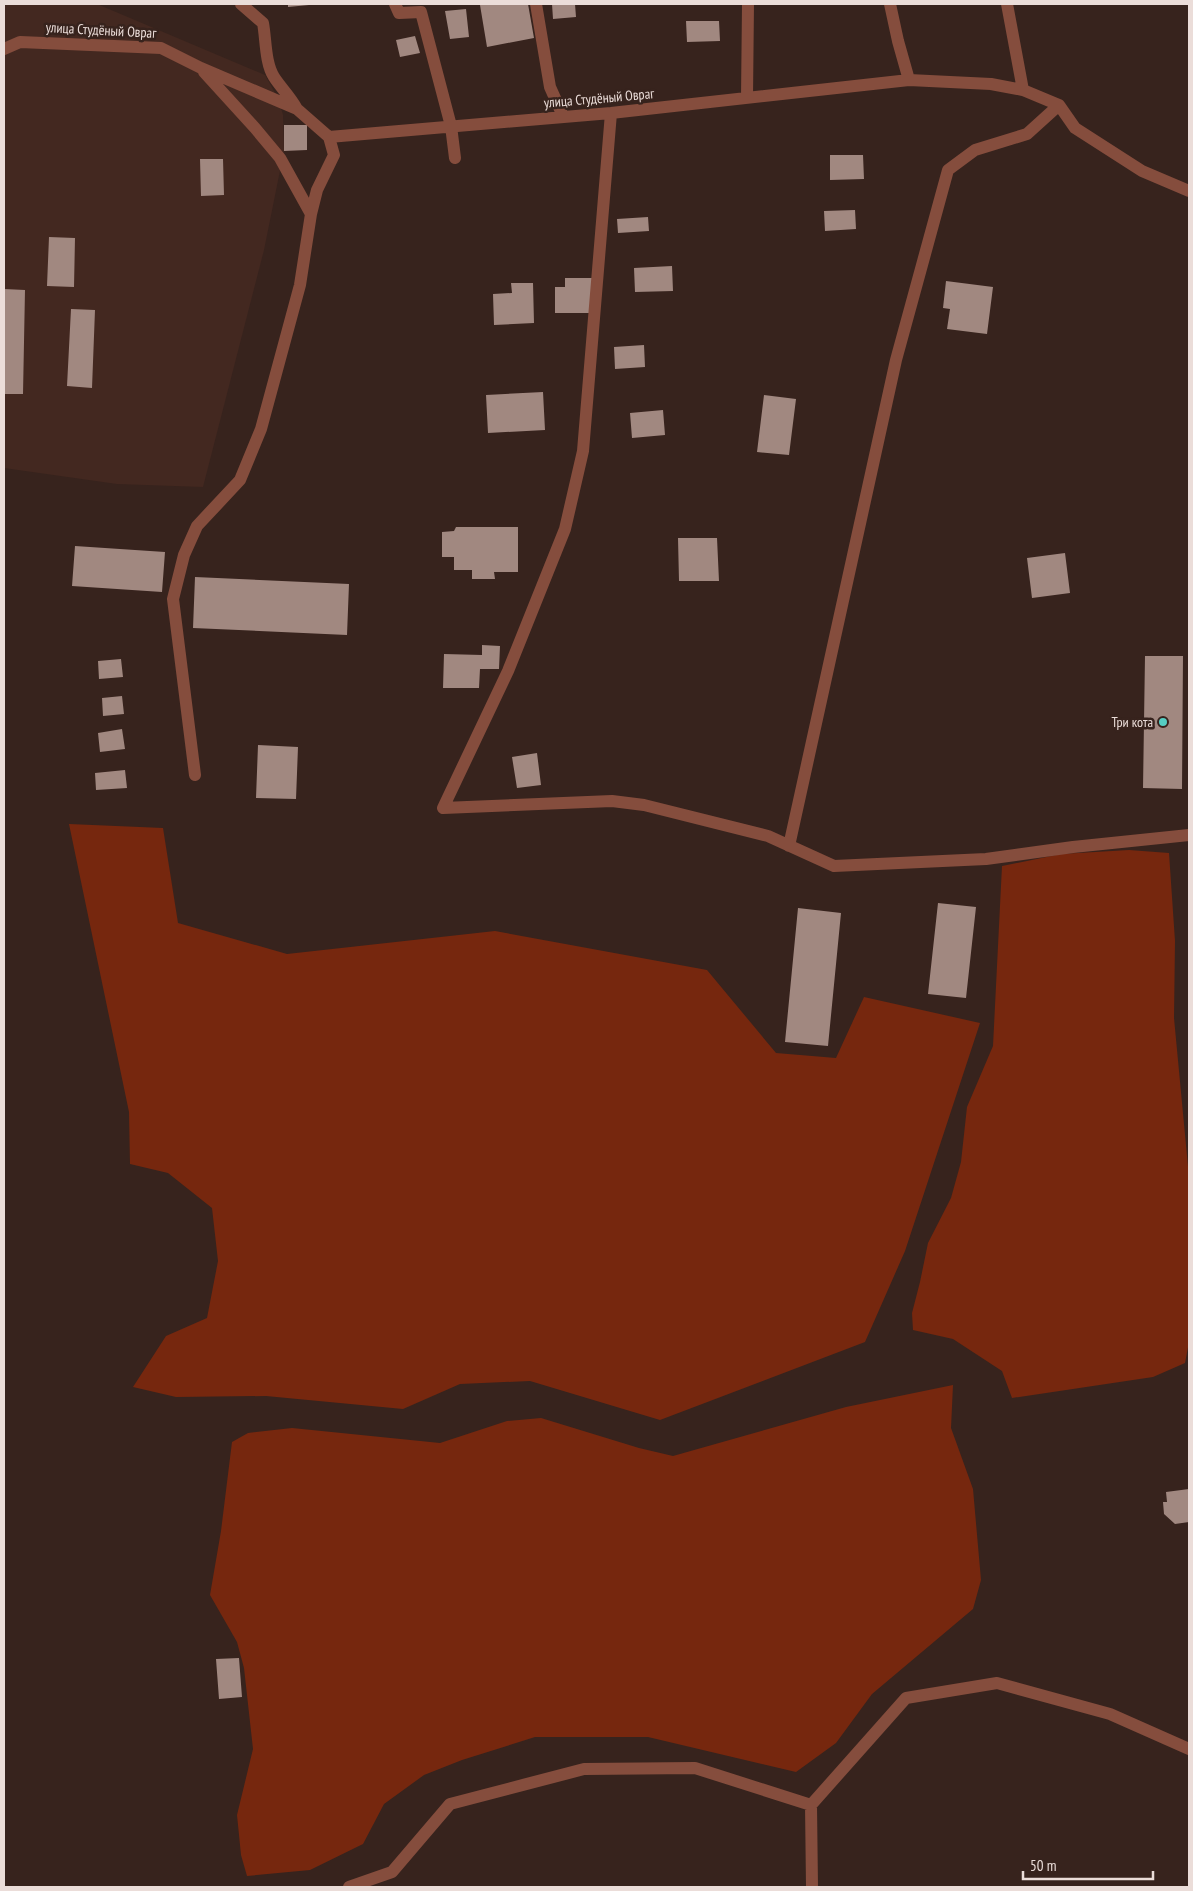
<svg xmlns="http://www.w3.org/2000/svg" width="1193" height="1891" font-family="'PT Sans Narrow',sans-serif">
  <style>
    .built { fill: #432820 }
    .green { fill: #76270e }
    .building { fill: #a18880 }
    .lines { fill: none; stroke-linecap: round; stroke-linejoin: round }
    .minor { stroke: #854d3d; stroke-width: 12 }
    .poi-dot { fill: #56cec3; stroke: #37231d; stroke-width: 2 }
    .labels { text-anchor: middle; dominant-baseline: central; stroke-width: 5; stroke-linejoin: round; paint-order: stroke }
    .street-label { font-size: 14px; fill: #ebddd9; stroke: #37231d }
    .poi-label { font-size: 14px; fill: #ebddd9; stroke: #37231d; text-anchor: end }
  </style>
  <rect width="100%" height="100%" fill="#37231d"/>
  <!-- built -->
  <path class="built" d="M4,4H97L265,75L279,100L283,115L284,151L264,250L203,487L117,484L4,468Z"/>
  <!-- green -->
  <path class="green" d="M69,824L163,828L178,923L287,954L495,931L707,970L776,1053L836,1058L864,997L980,1023L905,1251L865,1342L660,1420L530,1381L460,1384L403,1409L266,1396L176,1397L133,1387L166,1336L207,1318L218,1261L212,1208L168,1173L130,1164L129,1112Z
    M1129,850L1169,853L1175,941L1174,1018L1189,1177V1342L1185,1363L1153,1377L1012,1398L1002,1371L953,1339L913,1330L912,1313L920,1282L928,1243L951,1198L961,1162L967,1107L993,1046L1002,866L1061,854Z
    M953,1385L951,1428L973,1489L981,1580L973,1609L872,1694L836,1743L796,1772L648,1737H535L462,1760L424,1775L384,1804L363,1844L310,1870L247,1876L241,1855L237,1815L253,1749L244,1668L237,1642L210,1595L221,1531L232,1442L248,1433L292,1428L440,1443L507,1421L541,1418L639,1448L673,1456L846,1407Z"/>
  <!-- building -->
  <path class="building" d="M288,4H309V5L288,7Z
    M488,4H528L534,38L487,47L480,5Z
    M552,4H575L576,17L553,19Z
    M466,9L469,37L450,39L445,11Z
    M686,21H719L720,41L687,42Z
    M415,36L420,53L400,57L396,40Z
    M284,125H307V150L284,151Z
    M830,155H863L864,179L830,180Z
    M200,159H223L224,195L201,196Z
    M855,210L856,229L825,231L824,211Z
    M648,217L649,231L618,233L617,219Z
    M49,237L75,238L74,287L47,286Z
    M672,266L673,291L635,292L634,268Z
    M565,278H593V313H555V287H565Z
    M946,281L993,287L987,334L947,329L950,309L943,308Z
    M511,283H533L534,323L494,325L493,294L512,293Z
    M4,289L25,290L23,394H4Z
    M71,309L95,310L92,388L67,386Z
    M644,345L645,367L615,369L614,347Z
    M543,392L545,430L488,433L486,395Z
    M764,395L796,399L789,455L757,452Z
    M663,410L665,435L632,438L630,413Z
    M456,527H518V572H494L495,579H472V570H454V557H442V532L454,531Z
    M678,538H717L719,581H679Z
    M75,546L165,552L162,592L72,586Z
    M1065,553L1070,593L1032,598L1027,558Z
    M195,577L349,584L347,635L193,628Z
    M482,645L500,646L499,669H480L479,688H443L444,654L482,655Z
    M1145,656H1183L1182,789L1143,788Z
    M121,659L123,677L99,679L98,661Z
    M122,696L124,714L103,716L102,698Z
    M122,729L125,749L100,752L98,733Z
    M258,745L298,747L296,799L256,798Z
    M537,753L541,785L517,788L512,757Z
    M125,770L127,788L96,790L95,773Z
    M938,903L976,907L966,998L928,994Z
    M798,908L841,913L828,1046L785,1042Z
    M1189,1489V1522L1175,1524L1164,1514L1163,1502H1167L1166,1492Z
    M239,1658L242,1697L219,1699L216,1659Z"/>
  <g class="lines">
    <!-- minor -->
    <path class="minor" d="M241,4L263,23C266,39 265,63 274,77C281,88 290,96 297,109
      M395,4L399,13L421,12L451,126L455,158
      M536,4L550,87L563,116
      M890,4L898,41L909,80
      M1007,4L1023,90
      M4,49L20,42L161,48L201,68L297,109L329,137L611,113L909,80L991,84L1023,90L1059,105L1075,128L1142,171L1189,191
      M204,72L255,128L280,158L311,214
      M747,97L748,4
      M611,113L583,451L565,529L508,671L443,808L612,801L644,805L768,836L834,866L986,859L1073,847L1189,835
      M195,775L173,599L184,555L197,526L240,480L261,429L300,285L311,214L317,190L334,155L329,137
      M789,846L896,360L948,170L975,150L1027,134L1059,105
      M811,1805L812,1887
      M349,1887L392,1872L450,1804L584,1769L695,1768L811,1805L906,1698L997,1683L1110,1714L1189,1749"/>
  </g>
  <!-- markers -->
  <circle class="poi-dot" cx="1163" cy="722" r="5"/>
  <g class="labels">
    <!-- street labels -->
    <g class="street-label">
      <text transform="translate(101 30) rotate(3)">улица Студёный Овраг</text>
      <text transform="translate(599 98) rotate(-5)">улица Студёный Овраг</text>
    </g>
    <!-- poi labels -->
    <g class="poi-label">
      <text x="1153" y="722">Три кота</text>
    </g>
  </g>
  <!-- border -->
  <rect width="1193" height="1891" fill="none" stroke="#ebddd9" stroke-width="10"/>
  <!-- scale -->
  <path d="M1023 1871v8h130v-8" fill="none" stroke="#ebddd9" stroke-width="2.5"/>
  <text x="1030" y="1871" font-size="15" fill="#ebddd9" stroke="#37231d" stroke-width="4" paint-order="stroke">50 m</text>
</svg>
